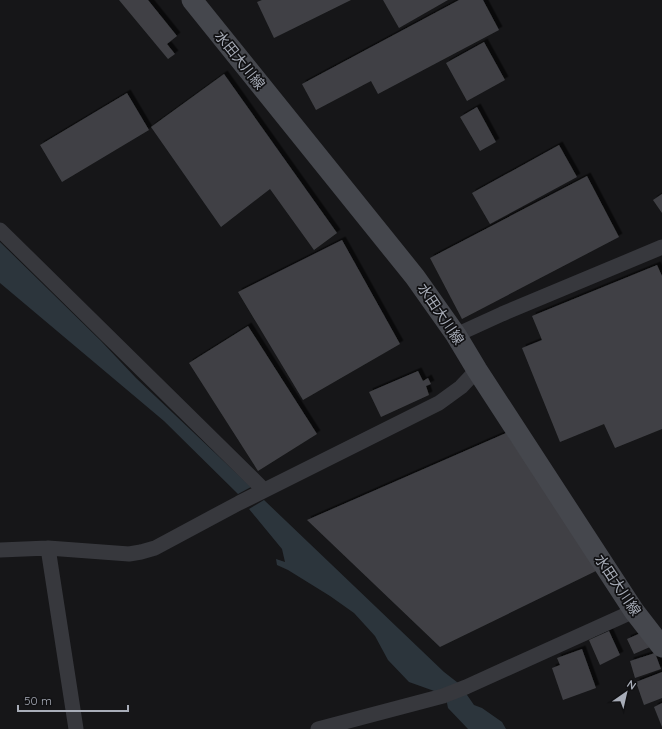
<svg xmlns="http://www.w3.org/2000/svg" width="662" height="729" font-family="Quicksand,'Noto Sans JP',sans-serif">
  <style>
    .water { fill: #2c353c }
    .building { fill: #404145; filter: url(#shadow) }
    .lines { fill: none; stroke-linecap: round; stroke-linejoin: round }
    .minor { stroke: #37383d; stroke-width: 15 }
    .secondary { stroke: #45474d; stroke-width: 21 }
    .labels { text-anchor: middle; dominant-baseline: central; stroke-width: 3.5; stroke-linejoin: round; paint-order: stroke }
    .street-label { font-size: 14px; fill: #a8adb8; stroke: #111113 }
  </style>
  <defs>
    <filter id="shadow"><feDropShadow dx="3.5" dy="-3.5" stdDeviation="0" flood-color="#0009"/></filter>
  </defs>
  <rect width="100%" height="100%" fill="#161618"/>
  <!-- water -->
  <path class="water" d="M0,242L101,341L136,378L251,487L238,494L164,421L0,283Z
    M264,500L444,672L462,686L437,692L409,682L388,660L375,636L354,613L330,596L288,570L277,565L276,559L285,562L282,549L249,509Z
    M465,692L474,705L482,708L502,722L506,729H468L448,708L446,698Z"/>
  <!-- building -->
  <path class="building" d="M119,0H148L177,36L167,44L175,54L168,59Z
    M262,0H351L274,38L257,2Z
    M383,0H448L399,28Z
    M459,0H483L499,30L378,94L371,81L316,110L302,84Z
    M484,42L505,80L467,101L446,63Z
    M224,74L337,233L314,250L270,189L221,227L151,127Z
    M127,93L149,130L62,182L40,145Z
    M477,107L496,142L480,151L460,117Z
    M559,145L577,177L490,224L472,193Z
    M587,176L619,237L462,319L430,258Z
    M662,194V213L653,200Z
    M342,240L400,344L303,400L238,292Z
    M657,265L662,276V429L615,448L604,424L560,442L522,348L542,340L532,316Z
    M248,326L317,434L258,471L189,363Z
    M418,371L423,381L428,378L431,384L426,386L429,395L381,417L369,392Z
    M506,433L598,570L440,647L307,520Z
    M609,631L620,655L600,665L589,640Z
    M643,632L650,647L634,654L627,639Z
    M582,649L596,688L563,700L552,668L560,665L557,658Z
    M655,653L661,669L635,678L630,661Z
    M662,672V698L644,705L636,682Z
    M662,703V727L654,707Z"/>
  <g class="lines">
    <!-- minor -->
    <path class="minor" d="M0,230L264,490
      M456,335L502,314L662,247
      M48,548L76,729
      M0,550L48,548L129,554L141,552L155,548L239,503L439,403L461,387L477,370
      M318,729L443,696L466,687L634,611"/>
    <!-- secondary -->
    <path class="secondary" d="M192,0L415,277L456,335L477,370L634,611L662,647"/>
  </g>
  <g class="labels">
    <!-- street labels -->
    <g class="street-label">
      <text transform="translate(240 60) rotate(51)">水田大川線</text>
      <text transform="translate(441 314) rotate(56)">水田大川線</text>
      <text transform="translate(618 585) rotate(56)">水田大川線</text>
    </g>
  </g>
  <!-- north arrow -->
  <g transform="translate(626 693) rotate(34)" stroke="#111113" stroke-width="3" paint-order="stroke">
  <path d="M0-3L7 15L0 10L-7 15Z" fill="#a8adb8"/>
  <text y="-6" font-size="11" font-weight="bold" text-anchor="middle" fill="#a8adb8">N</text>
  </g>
  <!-- scale -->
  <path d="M18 705v6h110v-6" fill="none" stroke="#a8adb8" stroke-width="2"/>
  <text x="24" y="705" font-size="12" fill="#a8adb8" stroke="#111113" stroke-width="3" paint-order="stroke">50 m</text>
</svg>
